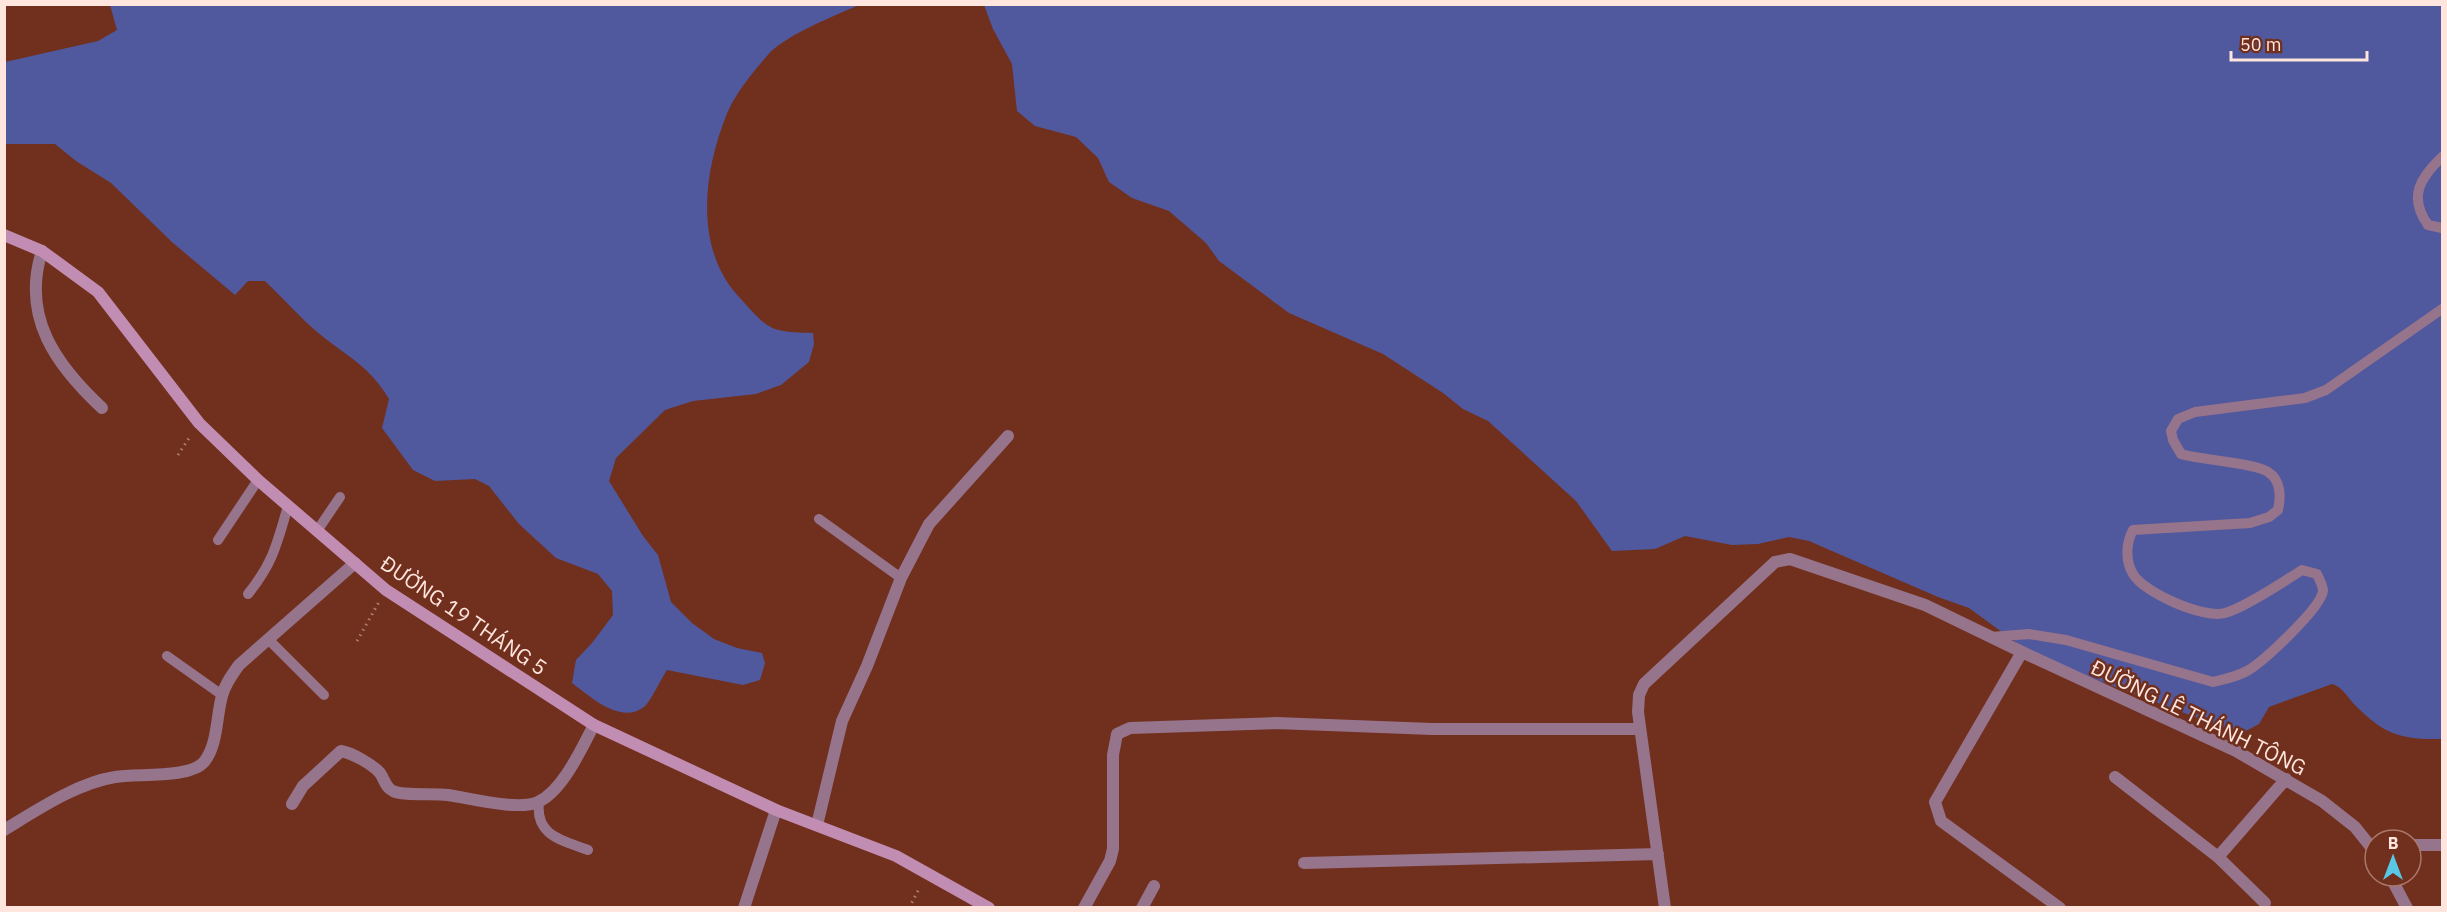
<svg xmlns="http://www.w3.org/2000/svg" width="2447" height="912" font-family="'IBM Plex Sans',sans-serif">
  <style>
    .green { fill: #51599e }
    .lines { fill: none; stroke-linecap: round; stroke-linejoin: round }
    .path { stroke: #b08073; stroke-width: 3; stroke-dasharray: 1.5 4.5; stroke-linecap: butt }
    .lane { stroke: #96748c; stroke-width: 10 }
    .street { stroke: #96748c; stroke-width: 12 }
    .secondary { stroke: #c18db3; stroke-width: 12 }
    .labels { text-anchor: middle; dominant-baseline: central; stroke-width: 5; stroke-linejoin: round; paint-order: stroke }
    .street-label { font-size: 21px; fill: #fee5de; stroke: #712f1d }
  </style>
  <rect width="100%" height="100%" fill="#712f1d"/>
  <!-- green -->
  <path class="green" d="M110,5H859C834,16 783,36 767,56C752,73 734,95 726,116C703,174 694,250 740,298C769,330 769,332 813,333L814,344L809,362L781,385L756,394L693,401L665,410L616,458L609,481L643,536L658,555L671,602L692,623L714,639L737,648L762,653L765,663L760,680L743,685L667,670C661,679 651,701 644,707C620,725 590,696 572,683L576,660L592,643L613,615L612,591L598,574L556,558L519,524L489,486L475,479L435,481L413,470L382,428L389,399C370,367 350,358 322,336C302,320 284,299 265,281H248L235,295L173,243L111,183L76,161L55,144H5V62L98,41L117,30Z
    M984,5H2442V739C2400,740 2383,734 2353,703C2346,695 2342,687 2332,684L2269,707L2259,724L2240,734L2036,657L1969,608L1938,597L1809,541L1789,537L1758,544L1732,545L1685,536L1655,549L1612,551L1576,501L1488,421L1463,409L1443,393L1383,354L1289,313L1219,261L1206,243L1169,211L1132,198L1109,182L1098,158L1076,137L1035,126L1017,111L1012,64L993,29Z"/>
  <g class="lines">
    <!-- path -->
    <path class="path" d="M178,455L191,435
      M357,641L379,602
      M909,908L920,887"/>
    <!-- lane -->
    <path class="lane" d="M2442,157C2420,178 2408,197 2428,225L2442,228
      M819,519L901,578
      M317,531L340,497
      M218,540L258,480
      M248,594C273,563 277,544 288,506
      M1991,637L2029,634L2066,640L2213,682C2225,679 2236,677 2247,671C2263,662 2321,608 2323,591C2323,585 2319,579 2317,574L2302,570C2285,581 2244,608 2225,613C2204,619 2144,593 2133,574C2125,561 2126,543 2133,530L2250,523L2269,517L2278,510C2281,497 2281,480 2268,472C2257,463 2200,460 2181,454L2173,440L2171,431L2178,419L2195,412L2305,398L2326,390L2442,309
      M269,640L324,695
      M167,656L222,695
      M539,802C535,836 562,840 588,850"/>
    <!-- street -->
    <path class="street" d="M42,251C21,317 56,365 102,408
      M2022,652L1935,802L1941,821L2060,908
      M2115,777L2218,857
      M292,804L303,786L341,751C352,753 372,764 380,773C385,780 385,787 393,791C402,796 435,793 448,795C470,798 518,811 538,802C563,791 582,747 594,725
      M817,825L842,721L867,666L901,578L929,524L1008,436
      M4,830C37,810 77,783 115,777C136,773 189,779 204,762C218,745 216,717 222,696C225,684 232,675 239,665L355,563
      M2411,845H2442
      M1304,863L1658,854
      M2390,876L2407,908
      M2265,903L2218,857L2286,779
      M744,908L776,810
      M1084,908L1110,861L1113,849V755L1117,734L1130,728L1276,723L1432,729H1640
      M1142,908L1154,886
      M1665,908L1638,712L1639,695L1644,684L1775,562L1790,559L1925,605L2022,652L2236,751L2322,801L2355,827L2375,852"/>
    <!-- secondary -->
    <path class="secondary" d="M4,235L42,251L98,292L199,423L258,480L386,590L594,725L776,810L896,856L989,908"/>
  </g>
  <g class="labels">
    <!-- street labels -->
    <g class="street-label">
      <text transform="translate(464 615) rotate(34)">ĐƯỜNG 19 THÁNG 5</text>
      <text transform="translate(2199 717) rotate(26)">ĐƯỜNG LÊ THÁNH TÔNG</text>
    </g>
  </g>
  <!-- border -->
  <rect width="2447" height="912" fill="none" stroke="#fee5de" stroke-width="12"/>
  <!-- north arrow -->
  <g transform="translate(2393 858)"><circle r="28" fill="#712f1d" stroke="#a9786a" stroke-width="1.5"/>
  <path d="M0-4.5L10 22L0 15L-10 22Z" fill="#58c8e4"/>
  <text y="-9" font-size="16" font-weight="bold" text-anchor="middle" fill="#fee5de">B</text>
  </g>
  <!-- scale -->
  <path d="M2231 51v9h136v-9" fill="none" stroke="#fee5de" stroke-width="3"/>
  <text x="2240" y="51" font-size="18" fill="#fee5de" stroke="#712f1d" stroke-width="4.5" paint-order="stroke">50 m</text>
</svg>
